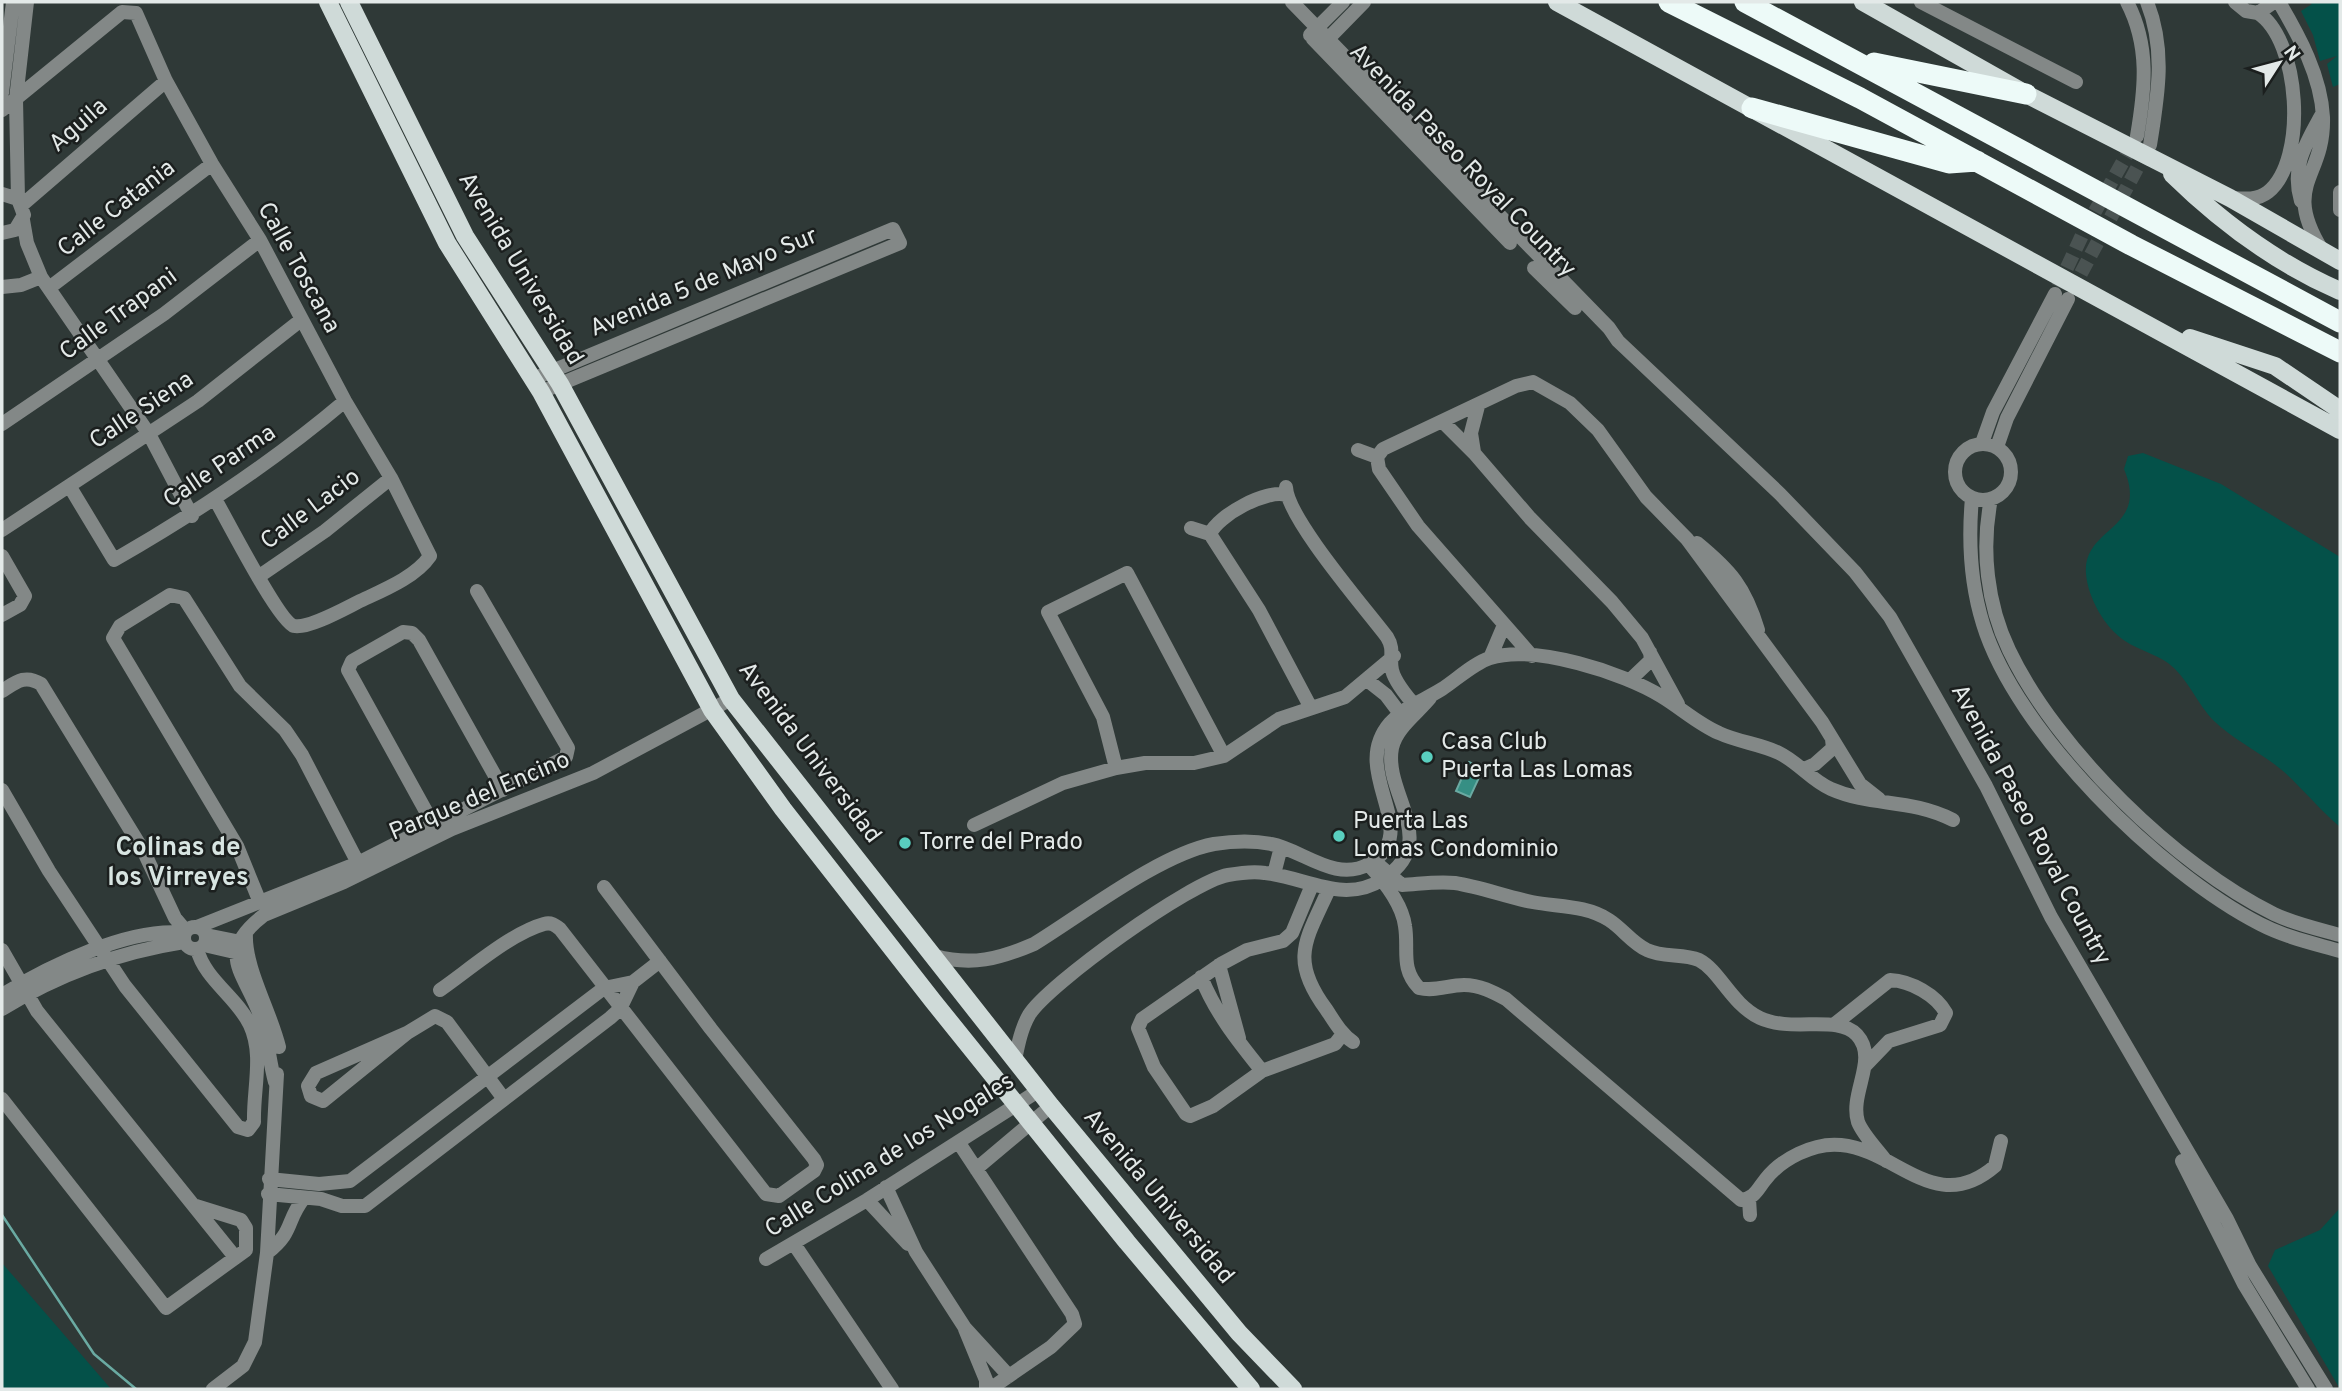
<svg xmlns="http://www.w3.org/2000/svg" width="2342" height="1391" font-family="Overpass,sans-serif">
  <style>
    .green { fill: #045149 }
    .water { fill: #368f84; stroke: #6aaaa2; stroke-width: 2 }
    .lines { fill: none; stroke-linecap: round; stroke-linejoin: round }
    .stream { stroke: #6aaaa2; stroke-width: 2.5 }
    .minor-tunnel { stroke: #4a5352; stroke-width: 14; stroke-dasharray: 14 7; stroke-linecap: butt }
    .minor { stroke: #838887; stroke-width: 14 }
    .major { stroke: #cfdad8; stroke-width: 18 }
    .highway { stroke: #edfaf8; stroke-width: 21 }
    .poi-dot { fill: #59cebe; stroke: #1b1f1e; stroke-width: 2.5 }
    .labels { text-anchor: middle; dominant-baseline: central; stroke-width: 5; stroke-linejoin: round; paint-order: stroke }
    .street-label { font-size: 24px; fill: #e3e9e8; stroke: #1b1f1e }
    .poi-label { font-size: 24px; fill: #e3e9e8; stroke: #1b1f1e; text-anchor: start }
    .neighbourhood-label { font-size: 26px; font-weight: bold; fill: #d8e5e2; stroke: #1b1f1e }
  </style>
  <rect width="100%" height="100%" fill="#2f3937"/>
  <!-- green -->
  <path class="green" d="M2308,2H2340V84L2333,87L2327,64L2337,56L2320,61L2313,35L2301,11L2312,4Z
    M2143,453L2221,484L2340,557V827C2320,810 2303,789 2283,771C2262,753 2235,741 2214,721C2197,704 2188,678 2168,663C2155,654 2139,650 2125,641C2105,628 2088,598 2086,574C2082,526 2150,531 2124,469L2128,456Z
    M2340,1208V1389L2268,1266L2275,1250L2320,1230Z
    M2,1263L16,1279L111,1389H2Z"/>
  <!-- water -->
  <path class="water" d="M1469,762L1483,769L1470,797L1456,791Z"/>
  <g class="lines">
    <!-- stream -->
    <path class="stream" d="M2,1215L94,1354L136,1389"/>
    <!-- minor-tunnel -->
    <path class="minor-tunnel" d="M2058,287L2084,231L2135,140
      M2071,292L2149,146"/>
    <!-- minor -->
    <path class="minor" d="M1292,2L1609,328L1618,341L1780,494L1855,572L1890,617L1986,786L2051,917L2227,1219L2250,1266L2326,1389
      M1921,2L2076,82
      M2127,2C2150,46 2145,89 2137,136
      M2147,2C2166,50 2158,95 2150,145
      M2235,2L2246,11L2258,13L2274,2
      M2279,2C2299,36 2321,76 2323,117C2325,179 2281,183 2322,250
      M1310,35L1343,2
      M1313,39L1510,243
      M1321,46L1364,2
      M2,93L13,2
      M2,110L122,12L136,13L166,81L212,164L260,240L345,401L391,478L430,556C415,578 381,591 358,602C344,609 308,629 294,626C279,622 226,518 215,499
      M2340,192V210
      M2,194L18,199L24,215L15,230L2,233
      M2232,198C2245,199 2258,200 2268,192C2308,160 2300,40 2258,13
      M18,199L16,99L27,2
      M2301,201C2291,167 2305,145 2321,116
      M22,205L166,81
      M23,220L27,243L41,277L149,434L192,516
      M1534,268L1575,308
      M2,287L21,285L41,277
      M49,288L212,164
      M533,379L893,229L900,243L541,392
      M1443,422L1474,453L1530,518L1612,602L1642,638L1678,704
      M2,424L164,314L260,240
      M1982,443L1993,412L2055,294
      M1955 472a28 28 0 1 1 56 0a28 28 0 1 1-56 0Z
      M1997,447L2007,418L2068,299
      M1358,450L1377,457
      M1474,452L1471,433L1478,406
      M1377,457L1383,449L1516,386L1533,382L1570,403L1598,430L1646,497L1687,539L1822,722L1860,784L1879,799
      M1377,457L1379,469L1418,526L1532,656
      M70,487L114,560C196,513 273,462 345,401
      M1286,487C1287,518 1365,608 1387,637C1395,650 1389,657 1392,670C1395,683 1409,699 1418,709
      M1972,498C1968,542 1970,582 1983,624C2016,732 2160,873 2260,924C2285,937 2312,943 2340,951
      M1991,499C1981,549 1987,604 2009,650C2056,749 2176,866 2274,914C2295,924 2318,929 2340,935
      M1191,528L1210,534
      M2,530L198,401L301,320
      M1210,534L1259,610L1311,708
      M1210,534C1218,515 1267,489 1286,495
      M1697,543C1731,571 1745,587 1758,630
      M2,556L25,596L20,605L2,615
      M1127,573L1224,756
      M258,577L325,531L391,478
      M1048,612L1103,717L1116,768
      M1048,612L1127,573
      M1490,658L1504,625
      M1367,680L1386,695L1404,719
      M1630,680L1651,660L1650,652
      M2,691C16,682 25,674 41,684L144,852L175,918L186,931
      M1804,769L1815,764L1833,748L1832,739
      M2,790L49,871L125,986L238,1127L248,1130L254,1122C253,1089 264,1055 250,1025C237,997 205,980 197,949
      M433,824L348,670L352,661L403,632L412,633L419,640L503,790
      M974,825L1063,783L1116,768L1145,763H1194L1224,756L1279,719L1345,697L1394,656
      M1368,864C1383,880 1402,903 1405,926C1409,950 1400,968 1419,988C1435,992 1448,985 1464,985C1480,985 1493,992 1506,999L1741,1200C1755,1198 1757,1190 1765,1180C1781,1159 1814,1142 1841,1145C1897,1150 1936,1217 1995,1166L2001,1141
      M1380,866L1402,885C1420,884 1437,881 1455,883C1481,887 1506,897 1532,902C1558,907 1586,905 1609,920C1623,929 1632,943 1647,950C1663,958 1683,953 1699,960C1720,971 1731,1004 1760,1018C1792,1033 1838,1014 1857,1035C1879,1059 1849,1093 1858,1122C1863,1135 1878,1150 1886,1161
      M1274,874L1281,847
      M1312,885L1292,933L1283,941L1247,950L1221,964L1142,1019L1138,1028L1154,1067L1186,1114L1190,1116L1213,1106L1262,1071L1335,1044L1342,1035
      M1329,889C1306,940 1289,959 1326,1009C1334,1021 1341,1034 1353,1042
      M259,900L237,846L113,638L120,626L170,595L184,598L240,686L285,730L302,755L358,863
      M184 938a11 11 0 1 1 22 0a11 11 0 1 1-22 0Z
      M197,927L358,863L566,757L568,748L477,591
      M246,933C244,967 270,1010 279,1047
      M206,935L246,943
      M204,945L243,954
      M2,950L37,1011L235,1257
      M935,956C972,966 999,959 1034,944C1083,914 1160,854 1214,844C1233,841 1252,840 1271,844C1303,850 1335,883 1369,864C1426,831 1347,773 1390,723C1405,706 1423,701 1442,689C1456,680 1474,663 1490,658C1534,644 1624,673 1661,696C1681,708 1698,724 1719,733C1738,742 1761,744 1779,753C1798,762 1812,781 1831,789C1872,807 1909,798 1953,820
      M1219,965L1239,1038
      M1201,977C1216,1014 1238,1041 1262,1071
      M440,990C469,970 511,933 544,924C551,922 555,925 560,929L766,1194L779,1196L814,1171L817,1165L814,1159L711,1029L604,887
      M2,995C48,967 130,926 185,933
      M2,1009C57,975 120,952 184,942
      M1836,1023L1890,980C1911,981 1936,995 1946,1013L1940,1025L1889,1041L1865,1066
      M407,1033L316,1073L308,1086L311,1096L323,1101L407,1033L435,1016L447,1022L504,1099
      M1015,1060C1018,1045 1021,1029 1029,1015C1048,984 1192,881 1228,875C1239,873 1254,871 1265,873C1305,877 1344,905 1383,879C1442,841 1383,794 1392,748C1396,728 1418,713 1430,698
      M275,1082C269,1060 268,1039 261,1018C246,973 213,954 264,915L344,882L452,829L593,773L731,699
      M2,1099L166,1308L246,1250V1228L241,1220L196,1206
      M959,1143L1072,1314L1075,1324L1051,1347L990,1389
      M2182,1161L2244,1284L2308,1389
      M976,1169L1051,1106
      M269,1179L319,1184L350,1181L604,988L633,982L660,961
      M886,1187L916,1252L965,1328L1009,1376
      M268,1194L321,1199L342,1206H365L610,1018L620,1009L633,982
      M1749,1199L1750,1215
      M867,1200L908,1244
      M794,1244L892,1389
      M267,1253C295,1231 285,1222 304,1198
      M766,1259L867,1200L1038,1091
      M965,1329L986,1380V1389
      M213,1389L243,1366L255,1342L267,1253L277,1074"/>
    <!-- major -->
    <path class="major" d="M328,2L447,243L541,392L712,710L783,809L933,1001L1127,1242L1251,1389
      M349,2L465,236L560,384L731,699L1051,1106L1239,1333L1293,1389
      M1557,2L2340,430
      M1863,2L2026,94L2230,198L2340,261
      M2172,174C2220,221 2278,264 2340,291
      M2190,338L2275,366L2340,410"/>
    <!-- highway -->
    <path class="highway" d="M1669,2L1860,98L2131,245L2340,352
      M1745,2L2340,322
      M1874,63L2026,94
      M1752,108L1949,163L1977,161"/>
  </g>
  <!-- markers -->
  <g class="poi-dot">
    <circle cx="1427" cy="757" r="7"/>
    <circle cx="1339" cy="836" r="7"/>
    <circle cx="905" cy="843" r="7"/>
  </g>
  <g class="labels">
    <!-- street labels -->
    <g class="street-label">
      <text transform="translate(79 126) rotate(-41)">Aguila</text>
      <text transform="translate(1462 161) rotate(46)">Avenida Paseo Royal Country</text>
      <text transform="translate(117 209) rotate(-38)">Calle Catania</text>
      <text transform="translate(298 268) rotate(61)">Calle Toscana</text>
      <text transform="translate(520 269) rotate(59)">Avenida Universidad</text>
      <text transform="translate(704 283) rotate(-23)">Avenida 5 de Mayo Sur</text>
      <text transform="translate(119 315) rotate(-36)">Calle Trapani</text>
      <text transform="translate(142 411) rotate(-34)">Calle Siena</text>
      <text transform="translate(220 467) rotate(-34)">Calle Parma</text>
      <text transform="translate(311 510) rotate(-37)">Calle Lacio</text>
      <text transform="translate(809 753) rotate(53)">Avenida Universidad</text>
      <text transform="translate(480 797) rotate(-23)">Parque del Encino</text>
      <text transform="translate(2030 825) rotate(62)">Avenida Paseo Royal Country</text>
      <text transform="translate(890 1156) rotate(-32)">Calle Colina de los Nogales</text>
      <text transform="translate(1158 1197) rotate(50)">Avenida Universidad</text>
    </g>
    <!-- poi labels -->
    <g class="poi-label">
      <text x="1441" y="743">Casa Club<tspan x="1441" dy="28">Puerta Las Lomas</tspan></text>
      <text x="1353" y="822">Puerta Las<tspan x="1353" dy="28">Lomas Condominio</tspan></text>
      <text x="919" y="843">Torre del Prado</text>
    </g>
    <!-- neighbourhood labels -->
    <g class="neighbourhood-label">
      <text x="178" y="848">Colinas de<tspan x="178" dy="30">los Virreyes</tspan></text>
    </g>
  </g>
  <!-- border -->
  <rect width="2342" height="1391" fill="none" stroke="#e3e9e8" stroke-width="7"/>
  <!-- north arrow -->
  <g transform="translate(2279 63) rotate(54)" stroke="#1b1f1e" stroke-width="5" paint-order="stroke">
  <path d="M0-5L12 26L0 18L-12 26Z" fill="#e3e9e8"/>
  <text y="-10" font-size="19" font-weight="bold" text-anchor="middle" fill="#e3e9e8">N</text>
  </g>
</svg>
